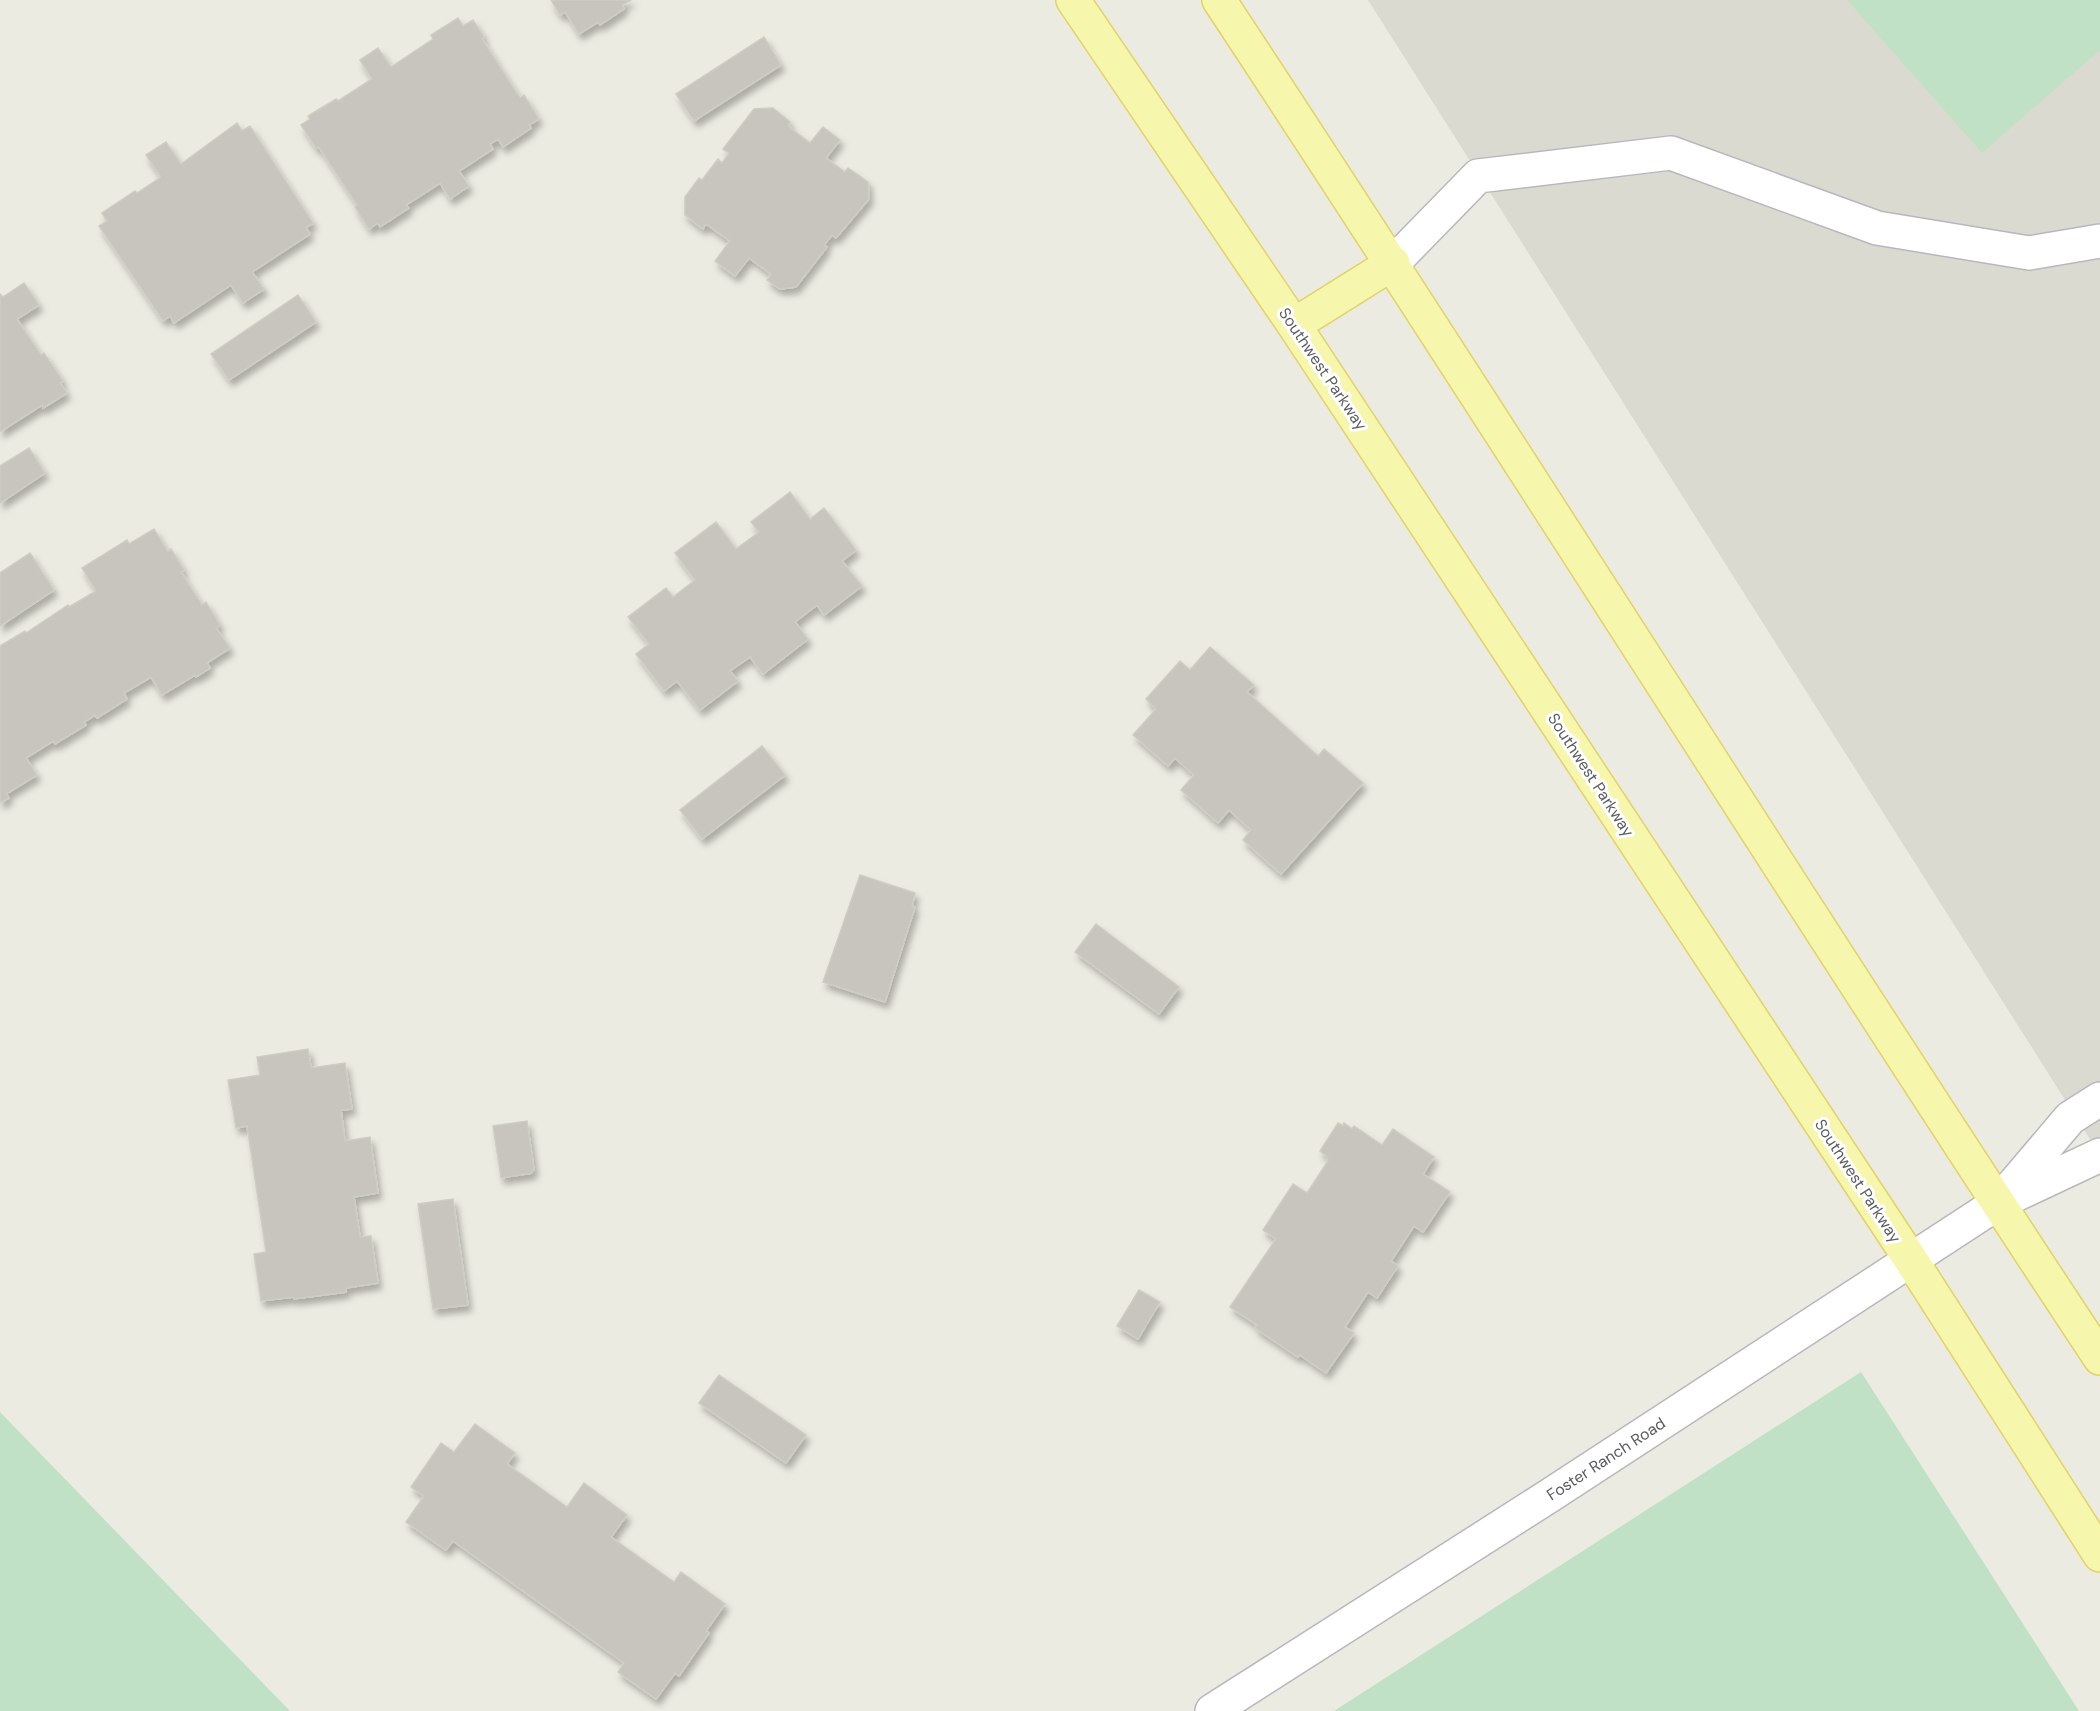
<svg xmlns="http://www.w3.org/2000/svg" width="2100" height="1711" font-family="'DM Sans',sans-serif">
  <style>
    .education { fill: #dbdad0 }
    .green { fill: #c0e1c5 }
    .building { fill: #c7c5be; stroke: #cfcdc1; stroke-width: 1.5; filter: url(#shadow) }
    .lines { fill: none; stroke-linecap: round; stroke-linejoin: round }
    .minor-casing { stroke: #b7b8bd; stroke-width: 36 }
    .major-casing { stroke: #e2d364; stroke-width: 36 }
    .minor { stroke: #fff; stroke-width: 33 }
    .major { stroke: #f6f6ac; stroke-width: 33 }
    .labels { text-anchor: middle; dominant-baseline: central; stroke-width: 6; stroke-linejoin: round; paint-order: stroke }
    .street-label { font-size: 16px; fill: #5a5c61; stroke: #fff }
  </style>
  <defs>
    <filter id="shadow"><feDropShadow dx="3.5" dy="6" stdDeviation="3" flood-color="#0004"/></filter>
  </defs>
  <rect width="100%" height="100%" fill="#ebebe2"/>
  <!-- education -->
  <path class="education" d="M1368,0H2100V1155Z"/>
  <!-- green -->
  <path class="green" d="M1847,0H2100V50L1982,153Z
    M1861,1372L2079,1711H1334Z
    M0,1412L290,1711H0Z"/>
  <!-- building -->
  <path class="building" d="M551,0H631L622,5L624,9L600,25L598,22L579,34L565,12L560,15Z
    M458,18L463,26L473,20L484,37L482,39L520,98L524,95L539,119L529,125L531,128L503,147L498,139L490,144L493,149L459,171L469,186L450,199L440,183L406,205L409,208L380,227L378,223L369,229L355,207L357,205L319,147L316,148L301,125L310,119L308,116L336,99L338,101L372,79L360,60L378,48L391,67L433,39L431,35Z
    M764,37L781,65L694,121L676,94Z
    M773,108L790,122L788,126L810,143L823,127L840,140L826,158L845,172L848,168L868,182L869,199L836,238L832,235L824,245L827,247L796,287L780,289L767,280L771,274L749,258L735,276L715,261L730,241L706,224L703,229L685,215V197L699,178L702,180L718,159L722,163L729,153L723,149L754,109Z
    M237,123L242,131L250,126L313,223L306,228L310,234L252,272L264,289L243,303L231,285L174,323L170,316L163,321L99,226L107,221L102,213L135,191L137,193L161,177L146,155L166,142L181,164Z
    M24,283L39,305L17,319L41,355L44,353L63,381L60,383L67,393L43,408L42,405L0,432V294L3,297Z
    M298,295L316,322L229,380L211,354Z
    M29,448L45,473L0,503V466Z
    M790,492L810,519L824,508L856,550L842,561L862,586L824,615L817,605L795,622L808,639L763,674L750,657L730,671L738,681L700,710L677,681L664,691L636,654L649,644L628,617L666,588L673,597L695,580L675,553L716,522L736,549L759,532L751,522Z
    M154,529L168,552L171,549L184,570L181,572L202,605L206,602L220,625L216,628L230,648L207,663L210,668L196,677L195,675L162,695L151,677L124,693L127,699L97,718L95,715L84,722L86,725L55,744L53,741L26,758L37,775L6,794L9,798L0,803V646L25,631L26,633L68,605L69,607L96,591L82,568L127,540L129,544Z
    M30,553L54,590L0,626V573Z
    M1210,647L1254,685L1247,692L1318,756L1324,749L1363,783L1281,874L1243,840L1251,830L1229,810L1218,823L1181,790L1194,775L1175,758L1168,766L1133,735L1156,709L1146,699L1180,661L1190,670Z
    M762,746L785,775L702,839L680,810Z
    M860,875L915,893L912,906L915,907L885,1002L823,982Z
    M1096,924L1179,987L1159,1014L1075,952Z
    M308,1049L311,1068L345,1063L352,1109L341,1110L345,1141L370,1137L378,1193L354,1197L360,1237L371,1236L378,1283L346,1288V1292L294,1299V1297L261,1301L254,1254L266,1252L247,1126L236,1128L228,1080L260,1075L257,1057Z
    M527,1121L534,1170L532,1171V1173L501,1178L493,1126Z
    M1338,1123L1343,1126L1344,1123L1352,1129L1354,1126L1382,1145L1393,1129L1434,1157L1423,1174L1450,1192L1423,1232L1414,1226L1391,1261L1398,1266L1377,1298L1368,1292L1345,1327L1354,1333L1326,1373L1300,1355L1298,1357L1255,1328L1257,1325L1230,1307L1276,1239L1263,1230L1293,1184L1307,1193L1328,1161L1327,1160L1328,1157L1320,1151Z
    M453,1199L468,1305L433,1309L418,1204Z
    M1139,1290L1160,1302L1138,1339L1117,1326Z
    M719,1375L806,1435L786,1463L699,1403Z
    M475,1424L515,1453L507,1464L567,1507L584,1483L627,1515L611,1537L674,1582L681,1572L725,1604L706,1631L709,1633L679,1676L675,1673L656,1699L618,1672L624,1663L453,1541L446,1550L406,1522L424,1496L411,1487L441,1443L454,1452Z"/>
  <g class="lines">
    <defs>
      <path id="minor" d="M1393,263L1478,176L1671,153L1877,228L2029,253L2100,241
        M2003,1197L2070,1118L2100,1099
        M1212,1711L1549,1496L1998,1203L2100,1155"/>
      <path id="major" d="M1073,0L1294,325L1911,1260L2100,1555
        M1219,0C1516,450 1802,908 2100,1358
        M1294,325L1393,263"/>
    </defs>
    <!-- minor casing -->
    <use href="#minor" class="minor-casing"/>
    <!-- major casing -->
    <use href="#major" class="major-casing"/>
    <!-- minor -->
    <use href="#minor" class="minor"/>
    <!-- major -->
    <use href="#major" class="major"/>
  </g>
  <g class="labels">
    <!-- street labels -->
    <g class="street-label">
      <text transform="translate(1323 369) rotate(56)">Southwest Parkway</text>
      <text transform="translate(1591 775) rotate(57)">Southwest Parkway</text>
      <text transform="translate(1858 1181) rotate(57)">Southwest Parkway</text>
      <text transform="translate(1606 1459) rotate(-33)">Foster Ranch Road</text>
    </g>
  </g>
</svg>
